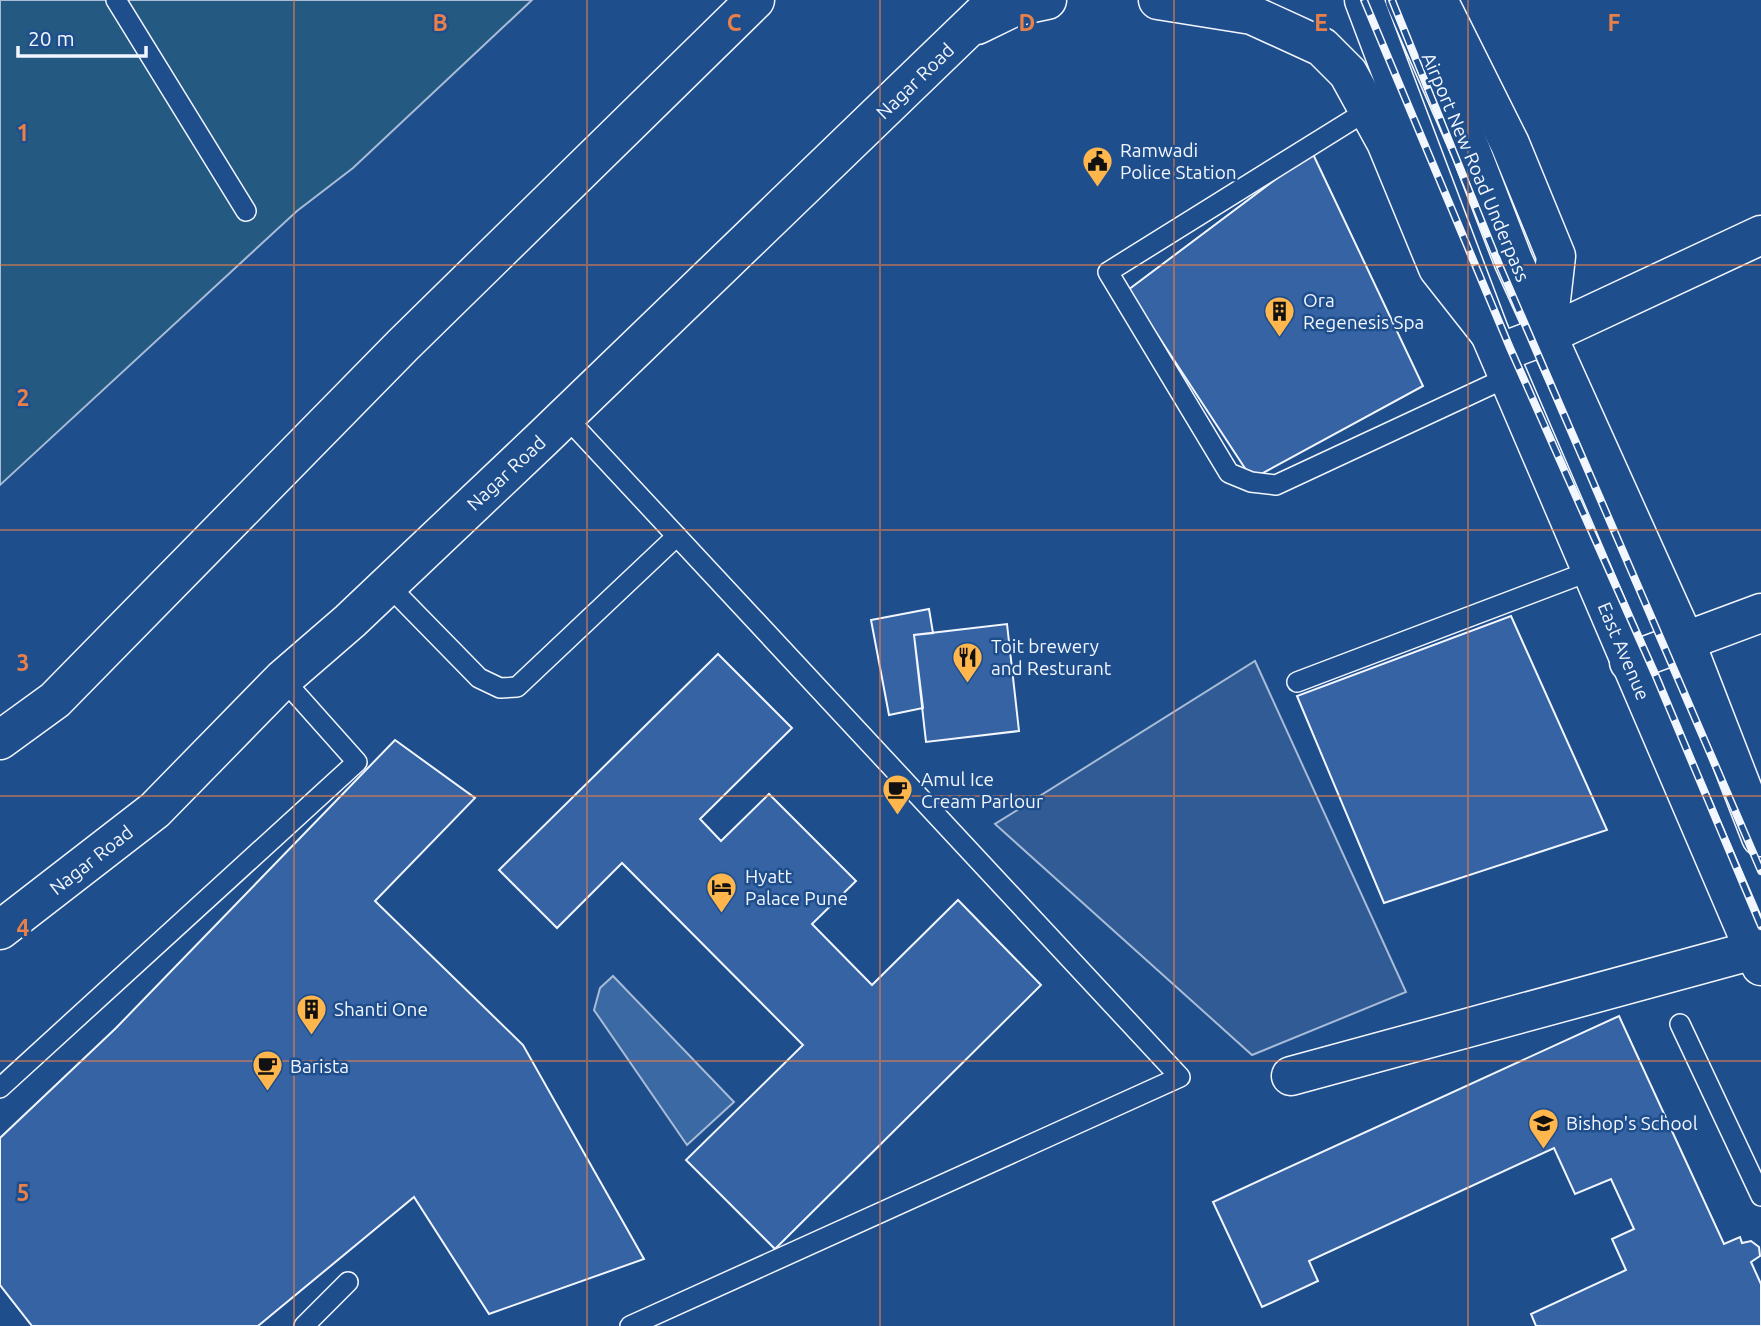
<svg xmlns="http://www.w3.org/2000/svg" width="1761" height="1326" font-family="Ubuntu,sans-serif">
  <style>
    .green { fill: #245a82; stroke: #a8bbd7; stroke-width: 2 }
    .parking { fill: #305b95; stroke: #a8bbd7; stroke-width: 2 }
    .water { fill: #3b69a3; stroke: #a8bbd7; stroke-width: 2 }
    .building { fill: #3563a3; stroke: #f2f6ff; stroke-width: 2 }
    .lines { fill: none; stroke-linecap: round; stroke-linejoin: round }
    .service-casing { stroke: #f2f6ff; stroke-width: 22 }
    .minor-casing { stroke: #f2f6ff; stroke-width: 41 }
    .secondary-casing { stroke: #f2f6ff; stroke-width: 41 }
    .trunk-casing { stroke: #f2f6ff; stroke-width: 41 }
    .service { stroke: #1f4e8c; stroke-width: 19 }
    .minor { stroke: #1f4e8c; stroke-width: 38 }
    .secondary { stroke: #1f4e8c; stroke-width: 38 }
    .trunk { stroke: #1f4e8c; stroke-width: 38 }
    .rail-casing { stroke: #f2f6ff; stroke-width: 8 }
    .rail { stroke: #1f4e8c; stroke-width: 5; stroke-dasharray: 16; stroke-linecap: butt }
    .grid { fill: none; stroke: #ea8049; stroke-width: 2; stroke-opacity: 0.55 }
    .labels { text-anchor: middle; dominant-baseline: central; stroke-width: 5; stroke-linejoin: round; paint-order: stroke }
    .street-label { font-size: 19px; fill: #f2f6ff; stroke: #1f4e8c }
    .poi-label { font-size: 19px; fill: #f2f6ff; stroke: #1f4e8c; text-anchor: start }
    .grid-label { font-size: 23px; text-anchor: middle; font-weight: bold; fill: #ea8049; stroke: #1f4e8c; stroke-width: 5; stroke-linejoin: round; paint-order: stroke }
  </style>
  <rect width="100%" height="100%" fill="#1f4e8c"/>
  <!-- green -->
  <path class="green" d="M0,0H532L353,168L297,211L0,485Z"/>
  <!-- parking -->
  <path class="parking" d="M1255,661L1406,992L1252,1055L995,824Z"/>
  <!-- water -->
  <path class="water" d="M613,976L734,1102L687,1145L594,1010L600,988Z"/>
  <!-- building -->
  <path class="building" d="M1312,152L1423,386L1252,479L1128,290Z
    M929,609L933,633L914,635L923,708L889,715L871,620Z
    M1511,616L1607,830L1384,903L1297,696Z
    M1007,624L1019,731L926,742L914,635Z
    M718,654L792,728L700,819L721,841L769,794L856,881L812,924L872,985L958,900L1041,985L775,1249L686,1160L803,1045L622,863L557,928L499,870Z
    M395,740L475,798L375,901L523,1045L644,1259L489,1314L414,1197L258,1326H32L0,1285V1138L116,1028Z
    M1619,1016L1724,1244L1740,1237L1742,1243L1751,1241L1759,1247L1760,1256L1751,1262L1761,1284V1326H1536L1531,1314L1626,1270L1612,1239L1634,1229L1611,1179L1575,1194L1554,1148L1309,1261L1318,1281L1262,1307L1213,1202Z"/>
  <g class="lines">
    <defs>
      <path id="service" d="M116,0L246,211
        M1368,110L1108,272L1229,473L1251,482L1276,485L1508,377
        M565,416L1180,1077L630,1326
        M387,584L479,678L500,688L517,687L677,536
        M1297,682L1590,571
        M1680,1024L1761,1196
        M0,1088L357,762L283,679
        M304,1326L348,1282"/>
      <path id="minor" d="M1499,353L1547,335L1761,235
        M1629,662L1761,613
        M1291,1076L1754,950"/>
      <path id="secondary" d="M1364,0L1490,334L1761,966
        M1405,0L1471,151L1513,260L1685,641L1761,837"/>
      <path id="trunk" d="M1158,0L1252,15L1322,47L1348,73L1386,142L1438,268L1490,334
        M1438,0L1510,144L1556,256L1547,335
        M977,25L1014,7L1047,0
        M0,740L55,700L403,345L755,0
        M0,930L155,810L283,679L350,621L542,439L997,0"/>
    </defs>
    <!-- service casing -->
    <use href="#service" class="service-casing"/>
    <!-- minor casing -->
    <use href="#minor" class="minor-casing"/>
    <!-- secondary casing -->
    <use href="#secondary" class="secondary-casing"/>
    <!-- trunk casing -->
    <use href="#trunk" class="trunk-casing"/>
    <!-- service -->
    <use href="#service" class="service"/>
    <!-- minor -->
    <use href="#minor" class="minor"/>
    <!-- secondary -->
    <use href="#secondary" class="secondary"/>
    <!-- trunk -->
    <use href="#trunk" class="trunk"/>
    <defs>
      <path id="rail" d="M1364,0L1510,348L1655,674L1761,926
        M1392,0L1498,262L1761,871"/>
    </defs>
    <!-- rail casing -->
    <use href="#rail" class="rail-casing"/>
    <!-- rail -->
    <use href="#rail" class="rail"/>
  </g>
  <!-- grid -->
  <path class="grid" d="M294,0V1326M587,0V1326M880,0V1326M1174,0V1326M1468,0V1326M0,265H1761M0,530H1761M0,796H1761M0,1061H1761"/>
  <!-- icons -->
  <defs>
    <symbol id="civic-pin" viewBox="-11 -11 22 30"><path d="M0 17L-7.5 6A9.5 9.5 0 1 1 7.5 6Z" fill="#ffb74d" stroke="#1f4e8c"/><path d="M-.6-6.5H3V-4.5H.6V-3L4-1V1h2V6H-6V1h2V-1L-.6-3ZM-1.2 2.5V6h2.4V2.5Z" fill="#111"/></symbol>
    <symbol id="building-pin" viewBox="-11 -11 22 30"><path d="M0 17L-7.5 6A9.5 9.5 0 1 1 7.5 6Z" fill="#ffb74d" stroke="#1f4e8c"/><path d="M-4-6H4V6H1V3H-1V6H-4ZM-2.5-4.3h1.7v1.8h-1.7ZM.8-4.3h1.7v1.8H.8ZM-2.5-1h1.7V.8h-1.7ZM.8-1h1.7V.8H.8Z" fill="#111"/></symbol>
    <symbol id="restaurant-pin" viewBox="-11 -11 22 30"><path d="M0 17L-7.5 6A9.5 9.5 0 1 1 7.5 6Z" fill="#ffb74d" stroke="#1f4e8c"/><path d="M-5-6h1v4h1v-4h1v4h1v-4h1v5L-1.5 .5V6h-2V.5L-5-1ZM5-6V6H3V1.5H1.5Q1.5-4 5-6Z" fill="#111"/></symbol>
    <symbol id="cafe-pin" viewBox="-11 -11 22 30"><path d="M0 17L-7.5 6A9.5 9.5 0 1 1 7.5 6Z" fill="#ffb74d" stroke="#1f4e8c"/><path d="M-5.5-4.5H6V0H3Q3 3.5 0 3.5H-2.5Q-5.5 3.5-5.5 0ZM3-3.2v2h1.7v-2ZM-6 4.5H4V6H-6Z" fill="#111"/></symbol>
    <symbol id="hotel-pin" viewBox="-11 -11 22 30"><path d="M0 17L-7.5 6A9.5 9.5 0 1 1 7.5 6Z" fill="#ffb74d" stroke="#1f4e8c"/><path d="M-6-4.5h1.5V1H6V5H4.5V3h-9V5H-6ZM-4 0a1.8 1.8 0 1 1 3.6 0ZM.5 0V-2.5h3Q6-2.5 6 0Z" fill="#111"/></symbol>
    <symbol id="school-pin" viewBox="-11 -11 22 30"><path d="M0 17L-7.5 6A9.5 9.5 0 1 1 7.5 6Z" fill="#ffb74d" stroke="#1f4e8c"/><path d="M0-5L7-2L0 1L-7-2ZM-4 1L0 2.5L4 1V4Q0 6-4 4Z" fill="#111"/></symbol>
  </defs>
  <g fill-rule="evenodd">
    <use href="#civic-pin" x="1080" y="144" width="35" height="47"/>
    <use href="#building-pin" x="1262" y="294" width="35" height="47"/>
    <use href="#restaurant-pin" x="950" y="640" width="35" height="47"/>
    <use href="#cafe-pin" x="880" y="772" width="35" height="47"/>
    <use href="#hotel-pin" x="704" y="870" width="35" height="47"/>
    <use href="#building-pin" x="294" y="992" width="35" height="47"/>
    <use href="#cafe-pin" x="250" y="1048" width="35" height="47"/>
    <use href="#school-pin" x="1526" y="1106" width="35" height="47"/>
  </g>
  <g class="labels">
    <!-- street labels -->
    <g class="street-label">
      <text transform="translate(915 81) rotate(-44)">Nagar Road</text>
      <text transform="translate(1476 167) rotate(67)">Airport New Road Underpass</text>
      <text transform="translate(506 473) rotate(-43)">Nagar Road</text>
      <text transform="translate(1624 651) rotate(67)">East Avenue</text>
      <text transform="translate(91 860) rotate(-38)">Nagar Road</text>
    </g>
    <!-- poi labels -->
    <g class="poi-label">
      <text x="1120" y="150">Ramwadi<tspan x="1120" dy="22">Police Station</tspan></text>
      <text x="1303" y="300">Ora<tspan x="1303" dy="22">Regenesis Spa</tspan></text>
      <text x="991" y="646">Toit brewery<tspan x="991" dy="22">and Resturant</tspan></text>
      <text x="921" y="779">Amul Ice<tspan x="921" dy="22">Cream Parlour</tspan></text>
      <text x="745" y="876">Hyatt<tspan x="745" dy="22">Palace Pune</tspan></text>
      <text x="334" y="1009">Shanti One</text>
      <text x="290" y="1066">Barista</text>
      <text x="1566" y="1123">Bishop's School</text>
    </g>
  </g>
  <g class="grid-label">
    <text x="440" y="31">B</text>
    <text x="734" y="31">C</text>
    <text x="1027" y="31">D</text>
    <text x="1321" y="31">E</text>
    <text x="1614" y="31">F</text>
    <text x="23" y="141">1</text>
    <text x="23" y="406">2</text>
    <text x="23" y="671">3</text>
    <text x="23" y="936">4</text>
    <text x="23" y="1201">5</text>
  </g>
  <!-- scale -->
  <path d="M18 46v10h128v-10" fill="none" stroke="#f2f6ff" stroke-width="3.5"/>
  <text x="28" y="46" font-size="21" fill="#f2f6ff" stroke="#1f4e8c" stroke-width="5" paint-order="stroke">20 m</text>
</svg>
